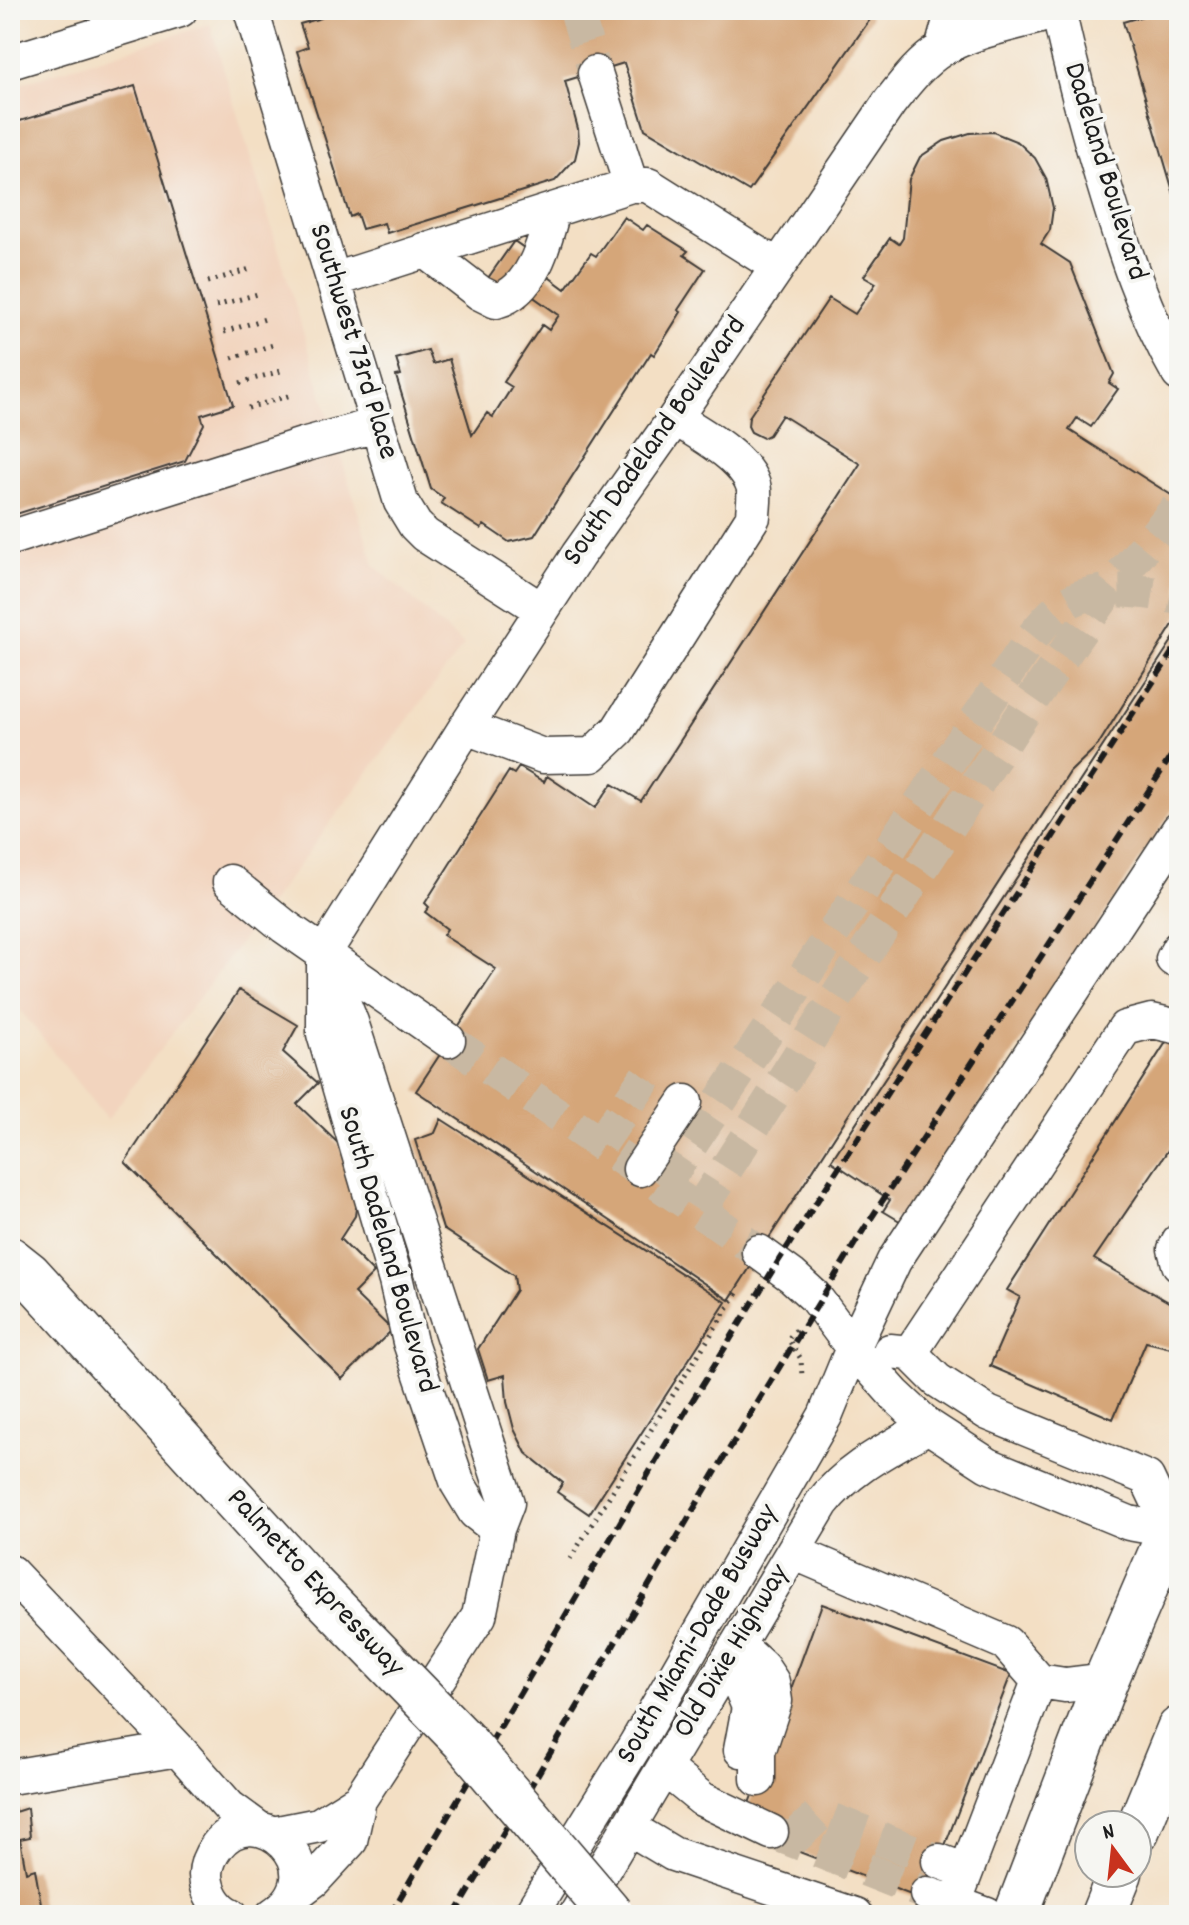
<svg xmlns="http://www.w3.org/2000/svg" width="1189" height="1925" font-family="Dekko,sans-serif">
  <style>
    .built { fill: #f2d4be }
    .building { fill: #d5a679 }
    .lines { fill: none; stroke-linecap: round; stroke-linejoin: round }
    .minor-tunnel { stroke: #c8b8a2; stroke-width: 34; stroke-dasharray: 34 17; stroke-linecap: butt }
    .minor-casing { stroke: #3c3935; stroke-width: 37 }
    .highway-casing { stroke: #3c3935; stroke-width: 47 }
    .path { stroke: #3c3935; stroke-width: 5; stroke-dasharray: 2 6; stroke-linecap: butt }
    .minor { stroke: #fff; stroke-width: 34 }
    .highway { stroke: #fff; stroke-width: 44 }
    .rail { stroke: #1c1c1c; stroke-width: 6; stroke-dasharray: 12 6; stroke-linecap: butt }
    .highway-bridge-casing { stroke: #3c3935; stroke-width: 47; stroke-linecap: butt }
    .highway-bridge { stroke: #fff; stroke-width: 44 }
    .labels { text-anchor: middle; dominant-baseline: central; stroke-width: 8; stroke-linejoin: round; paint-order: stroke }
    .street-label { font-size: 30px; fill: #1c1c1c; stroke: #f6f6f2 }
  </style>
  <rect width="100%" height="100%" fill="#f6f6f2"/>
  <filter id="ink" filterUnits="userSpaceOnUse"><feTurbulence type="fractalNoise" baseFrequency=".0125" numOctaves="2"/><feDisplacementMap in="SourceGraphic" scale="16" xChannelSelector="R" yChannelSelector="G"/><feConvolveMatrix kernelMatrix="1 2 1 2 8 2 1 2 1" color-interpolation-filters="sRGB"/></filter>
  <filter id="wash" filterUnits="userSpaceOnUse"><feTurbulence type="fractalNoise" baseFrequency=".006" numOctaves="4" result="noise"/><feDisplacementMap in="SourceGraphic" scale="32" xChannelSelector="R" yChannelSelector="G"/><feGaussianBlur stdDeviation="1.8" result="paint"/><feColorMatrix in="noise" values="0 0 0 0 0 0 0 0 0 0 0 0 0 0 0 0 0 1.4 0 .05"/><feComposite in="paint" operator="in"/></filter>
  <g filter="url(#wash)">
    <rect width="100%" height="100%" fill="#f3dfc4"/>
    <!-- built -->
    <path class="built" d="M210,24L374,565L464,645L107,1120L10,997V87Z"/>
    <g id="blocks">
      <!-- building -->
      <path class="building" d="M319,10H868L871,18L749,191L645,129L624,63L565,81L578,129L579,142L575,159L555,181L387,233L384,223L362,229L357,214L350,217L297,51L308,47L300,24L321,18Z
        M1163,10H1179L1178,208L1123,22Z
        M135,86L233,405L201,415L204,424L185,461L10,516V124Z
        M993,132L1018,142L1035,158L1046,178L1053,208L1050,230L1041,244L1070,263L1114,374L1109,383L1118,389L1091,427L1077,418L1069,430L1179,500V615L1098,745L1070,772L729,1300L416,1091L496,969L443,935L447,929L425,912L429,907L425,903L509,771L514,774L519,767L544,782L547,776L595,808L612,784L641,801L860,464L782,415L769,435L763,438L751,432L748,426L749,417L829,298L855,314L876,283L864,276L890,238L899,244L903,238L909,179L920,157L944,141L970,133Z
        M624,217L643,230L647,225L688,251L684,255L705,269L678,310L681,312L654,355L651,353L534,536L509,542L484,525L481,529L441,503L444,498L431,489L396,376L401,375L396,359L428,350L433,364L449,359L472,435L487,413L493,417L512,387L504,382L542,325L549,330L559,315L532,296L525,306L486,281L514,241L551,267L546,275L565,289L591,253L596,256Z
        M1179,630V800L903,1223L883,1211L890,1200L831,1161Z
        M239,990L298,1025L283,1052L318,1083L297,1104L340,1145L358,1193L355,1216L340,1239L374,1273L354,1293L392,1330L342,1379L125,1162Z
        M1172,1033L1179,1038V1134L1094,1259L1179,1308V1331L1171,1348L1146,1342L1113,1419L990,1366L1020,1297L1007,1290Z
        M441,1119L726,1302L589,1514L557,1492L563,1483L526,1453L514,1429L507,1402L505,1375L488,1380L478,1349L516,1290L514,1276L443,1229L415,1140L435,1133Z
        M822,1604L1011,1674L924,1900L768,1840L747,1809Z
        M10,1800H13L15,1812L27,1808L30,1837L20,1839L26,1872L35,1869L43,1915H10Z"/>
    </g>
  </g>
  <g filter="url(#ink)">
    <use href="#blocks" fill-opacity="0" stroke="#3c3935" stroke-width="2"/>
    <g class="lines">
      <!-- minor-tunnel -->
      <path class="minor-tunnel" d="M576,10L595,73
        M448,1040L759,1252
        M601,1143L646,1077
        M663,1186L1030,640C1039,629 1049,615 1061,607C1094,583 1141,590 1179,598
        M699,1211L825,1015L1032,700L1108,591L1179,506
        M771,1832L927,1894
        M792,1840L819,1815L939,1861"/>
      <defs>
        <path id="minor" d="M251,10L401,502L415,525L425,535L542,610
          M1058,10C1071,68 1086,125 1103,181C1123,248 1144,314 1179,374
          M942,49L953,10
          M10,62L180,10
          M595,73L631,185
          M424,250L480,293L496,301C533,291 545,242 553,210
          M334,280L631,185H648L777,266
          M10,538L306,444L377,425
          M466,727L543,756L592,755L618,730L753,517C753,508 756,494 753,485C744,457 699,433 675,418
          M230,882L284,926L448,1040
          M1179,948L1173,959L1179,961
          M640,1169L685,1102
          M1179,1241L1175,1249L1179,1264
          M759,1252L792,1276L814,1296L853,1348L895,1395L928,1426L988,1465L1129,1523L1179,1532
          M890,1351L910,1353L937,1380L988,1413L1147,1478L1171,1529
          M910,1353L1125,1028L1152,1021L1179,1027
          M497,1529L475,1512L458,1484L410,1342L396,1281L324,1034V953L466,727L578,555L675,418L890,102C905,83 921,62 942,49C977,28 1022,23 1060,10
          M793,1552L1006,1643L1039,1681L1065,1685L1106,1680
          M10,1572L178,1749L229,1807L259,1829
          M738,1645L762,1667L772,1682L775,1701L758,1752V1779
          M729,1659L749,1707L741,1750
          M664,1768L702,1799L771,1832
          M10,1777L178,1749
          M628,1827L673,1854L855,1915
          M273,1834L319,1825L359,1800
          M939,1861L966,1871
          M927,1894L954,1903L1039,1681
          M294,1895L314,1880L350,1841L359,1800L479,1616L497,1529L507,1503L351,1022L331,972
          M954,1903L987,1915
          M231,1915C216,1908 207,1892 206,1875C206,1864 211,1854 217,1846C257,1793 340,1871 273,1915
          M530,1915L636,1744L825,1416L853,1348L894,1261L1179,829
          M576,1915L822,1503C850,1467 889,1449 928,1426"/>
        <path id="highway" d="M10,1259L29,1274L312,1585
          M1137,1831L1179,1729
          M1016,1915L1106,1680L1179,1510
          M1103,1915L1120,1873"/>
      </defs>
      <!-- minor casing -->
      <use href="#minor" class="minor-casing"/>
      <!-- highway casing -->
      <use href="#highway" class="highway-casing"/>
      <!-- path -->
      <path class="path" d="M208,282L253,268
        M216,306L261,293
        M224,332L268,318
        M232,358L276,344
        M240,383L284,370
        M248,408L291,395
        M796,1330L788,1339L801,1359L802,1377
        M570,1559L737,1293"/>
      <!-- minor -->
      <use href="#minor" class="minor"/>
      <!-- highway -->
      <use href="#highway" class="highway"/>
      <!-- rail -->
      <path class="rail" d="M390,1915L673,1432L779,1260L1179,642
        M455,1915L722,1461L857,1240L1179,744"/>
      <defs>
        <path id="highway-bridge" d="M312,1585L464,1741L612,1915"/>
      </defs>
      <!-- highway-bridge casing -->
      <use href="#highway-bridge" class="highway-bridge-casing"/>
      <!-- highway-bridge -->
      <use href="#highway-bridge" class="highway-bridge"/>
    </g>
  </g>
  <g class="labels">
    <!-- street labels -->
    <g class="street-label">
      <text transform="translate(1104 172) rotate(73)">Dadeland Boulevard</text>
      <text transform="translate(352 342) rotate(73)">Southwest 73rd Place</text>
      <text transform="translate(656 442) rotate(-55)">South Dadeland Boulevard</text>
      <text transform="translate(386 1250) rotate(74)">South Dadeland Boulevard</text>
      <text transform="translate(314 1584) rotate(47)">Palmetto Expressway</text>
      <text transform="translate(699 1635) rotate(-60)">South Miami-Dade Busway</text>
      <text transform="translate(733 1652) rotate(-59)">Old Dixie Highway</text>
    </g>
  </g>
  <!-- margin -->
  <rect width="1189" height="1925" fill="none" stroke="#f6f6f2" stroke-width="40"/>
  <!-- north arrow -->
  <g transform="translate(1113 1849) rotate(345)"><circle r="38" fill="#f6f6f2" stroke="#9f9f9c" stroke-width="2"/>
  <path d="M0-6L14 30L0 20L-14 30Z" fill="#c8321e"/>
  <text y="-12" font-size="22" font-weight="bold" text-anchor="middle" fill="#1c1c1c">N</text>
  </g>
</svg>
